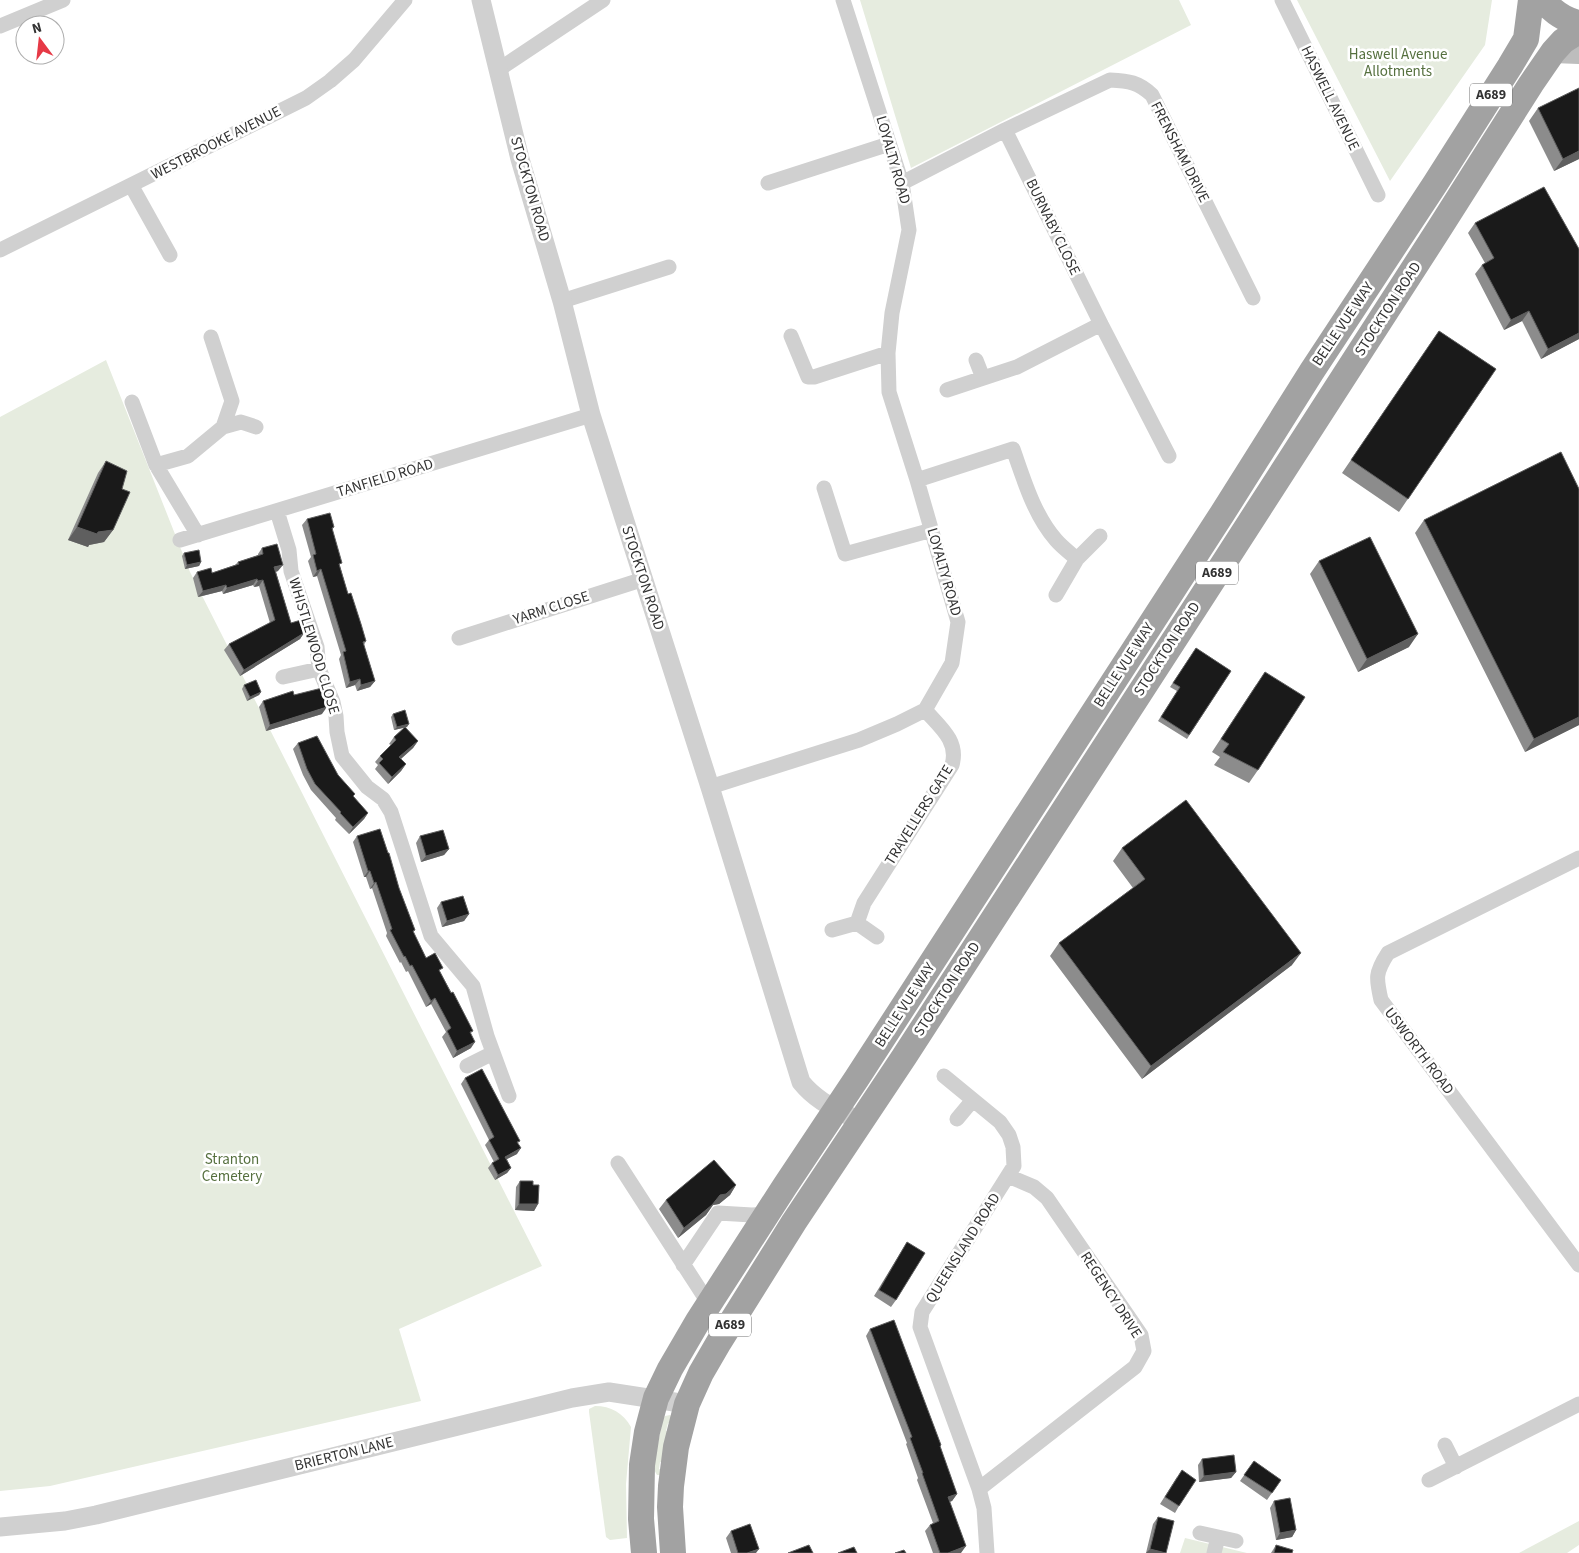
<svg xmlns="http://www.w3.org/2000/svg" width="1579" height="1553" font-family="'Source Sans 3',sans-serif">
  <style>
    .green { fill: #e6ecdf }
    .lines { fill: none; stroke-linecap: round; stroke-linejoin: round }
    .minor { stroke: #d0d0d0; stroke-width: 15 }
    .tertiary { stroke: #d0d0d0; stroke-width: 19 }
    .secondary { stroke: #bdbdbd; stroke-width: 22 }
    .trunk { stroke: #a2a2a2; stroke-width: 26 }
    .wall { fill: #8c8c8c }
    .shaded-wall { fill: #5f5f5f }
    .building { fill: #1a1a1a; stroke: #5f5f5f }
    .labels { text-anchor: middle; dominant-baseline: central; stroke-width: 5; stroke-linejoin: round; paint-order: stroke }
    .shield { fill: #fff; stroke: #707070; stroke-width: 1 }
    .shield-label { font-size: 14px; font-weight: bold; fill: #333 }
    .park-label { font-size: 15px; fill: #56703f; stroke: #fff }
    .street-label { font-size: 15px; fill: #333; stroke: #fff }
  </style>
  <rect width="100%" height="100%" fill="#fff"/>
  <!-- green -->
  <path class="green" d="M860,0H1179L1191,25L911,168Z
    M1297,0H1492L1485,45L1390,181Z
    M106,360L190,572L542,1266L399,1329L421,1401L50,1486L0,1491V417Z
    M595,1406C611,1406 623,1413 631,1427L626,1484L627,1538L610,1540L606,1537L589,1412V1409Z
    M670,1415L672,1417V1424L668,1423L666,1431L671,1432L665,1462H660L659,1469L663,1470L660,1475H657L653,1468L663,1419L665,1416Z
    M1579,1521V1545L1567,1553H1519Z
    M1185,1538L1247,1553H1180Z"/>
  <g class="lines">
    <!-- minor -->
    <path class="minor" d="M1282,0L1378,195
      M0,26L63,0
      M498,70L603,0
      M1005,130L1101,324L1169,456
      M768,183L889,144
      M902,183L1005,130L1110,80C1129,81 1138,82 1152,95L1253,298
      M131,185L170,255
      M0,250L306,98L330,81L354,60L405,0
      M562,301L669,267
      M791,336L808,377H814L888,353
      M976,360L983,378
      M947,390L1017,367L1101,324
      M132,402L156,465L198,535
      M223,427L241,422L256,427
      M156,465L188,456L223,427L232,401L211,337
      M917,480L1013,449C1024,480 1034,515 1056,540C1062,547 1070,553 1077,559
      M824,488L845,554L932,530
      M277,511L289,550L291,571L317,647L319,669L333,702L336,716L337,732L342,756L367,787L383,799L391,812L431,936L473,986L487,1036L509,1096
      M180,540L591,415
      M1056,595L1077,559L1100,536
      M459,638L644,579
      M283,677L319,669
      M710,787L859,740L897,724L925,710L952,663L958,622L917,480L889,392L888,353L892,313L909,230L902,183L843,0
      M1579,858L1388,953C1375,973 1376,978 1381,1000L1579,1265
      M857,923L864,903L952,765C959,741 940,727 925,710
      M832,930L857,923L877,937
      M467,1066L493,1053
      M944,1076L1000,1122L1009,1135L1013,1147L1014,1166L922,1312L920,1327L979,1489L984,1508L987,1553
      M957,1119L972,1101
      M618,1163L709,1304
      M683,1265L718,1213L752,1215L767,1214
      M1445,1445L1456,1467
      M1429,1480L1579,1404
      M979,1489L1135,1367L1144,1351L1141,1335L1047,1198L1034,1187L1008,1176
      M1200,1533L1236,1541
      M1214,1553L1218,1537"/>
    <!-- tertiary -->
    <path class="tertiary" d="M481,0L520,159L562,301L591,415L710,787L801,1082C818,1103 837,1109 861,1122
      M0,1527L65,1521L96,1515L572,1398L609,1392L687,1404"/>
    <!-- secondary -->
    <path class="secondary" d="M1553,52L1579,53"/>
    <!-- trunk -->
    <path class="trunk" d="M1543,0C1553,12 1564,20 1579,23
      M644,1553L641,1519L642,1465L647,1432L656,1398L670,1369L698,1321L785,1186L857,1078L1222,514L1312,371L1435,184L1510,66L1526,39L1531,0
      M673,1553L670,1507L671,1486L676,1447L687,1404L701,1373L719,1342L794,1222L904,1057L1198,603L1439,229L1531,84L1553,52L1563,41L1579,31"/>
  </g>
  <!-- wall -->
  <path class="wall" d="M1538,108L1579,159L1554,171L1529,121Z
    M1475,223L1579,249V339L1541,359L1522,321L1504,330L1475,274L1482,265L1485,263L1468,233Z
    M1439,331L1496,369L1399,512L1342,473Z
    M106,461L122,489L113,530L104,542L89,545L88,547L68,540L98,473Z
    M1579,489V725L1525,752L1415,533L1424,520Z
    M307,519L334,527L332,530L340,566L348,594L366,641L364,645L375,681L370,687L357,691L355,685L346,688L339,659L341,655L317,576L313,577L308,561L311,557L302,525Z
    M262,548L278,571L276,572L291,623L304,633L300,639L240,676L224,650L229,644L270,623L259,586L254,587L253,585L223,594L222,591L198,597L193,578L197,572L212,573L235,565L238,562L258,555V554Z
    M184,553L201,562L199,566L185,569L182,556Z
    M1319,561L1409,647L1358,672L1310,574Z
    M1196,648L1231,671L1187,739L1158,721L1177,691L1170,687Z
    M244,685L261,692L259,695L247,701L242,689Z
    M1256,685L1258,770L1249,783L1214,765L1220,757L1212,752Z
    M294,695L322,714L266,731L259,707L263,701Z
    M393,714L407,727L394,730L391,717Z
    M394,737L418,741L413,748L401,759L406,764L401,771L388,784L375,769L378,765L375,762L380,756L391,745L389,744Z
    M298,743L338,775L353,797L368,813L364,819L349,834L335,820L336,818L311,790L303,775L293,749Z
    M357,836L399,888L415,930L413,932L426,958L440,972L473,1031L470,1034L471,1048L453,1058L442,1037L446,1032L431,1004L426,1007L408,971L406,972L401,962L400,963L386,936L387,933L372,888L370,889L366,877H364L353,842Z
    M420,836L449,849L444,855L421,862L416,843Z
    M1122,848L1292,965L1142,1079L1050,956L1059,943L1133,888L1113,861Z
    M441,902L469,914L464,921L442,927L437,908Z
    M465,1078L520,1141L518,1143L517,1154L507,1159L511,1168L507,1173L495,1180L488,1168L492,1163L494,1162L485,1145L489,1140L461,1084Z
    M520,1181L533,1185L538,1204L534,1211L515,1210L516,1187Z
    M736,1185L730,1195L719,1204L713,1205L706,1215L678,1238L659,1209L666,1200Z
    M907,1242L896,1300L891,1307L874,1296Z
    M870,1329L940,1447L957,1494L952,1501L949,1502L961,1553H933L925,1531L930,1525L933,1523L917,1480L918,1478L906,1444L907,1443L866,1336Z
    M1202,1459L1236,1472L1231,1478L1199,1482L1198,1465Z
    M1254,1461L1281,1480L1267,1500L1240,1481Z
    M1177,1477L1179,1506L1175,1513L1160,1504Z
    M1274,1501L1296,1530L1292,1537L1276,1540L1270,1508Z
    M1158,1517L1165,1553H1146L1153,1524Z
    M731,1531L756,1553H731L726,1538Z
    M1276,1545L1292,1553H1271Z"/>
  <!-- shaded-wall -->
  <path class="shaded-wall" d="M1579,151V159L1554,171L1563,159Z
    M1529,311L1522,321L1504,330L1511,320Z
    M1579,333V339L1541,359L1548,349Z
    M77,527L98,532L113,530L104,542L89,545L88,547L68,540Z
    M201,562L199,566L185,569L187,565Z
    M283,565L278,571L270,573L274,567Z
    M321,569L317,576L313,577L317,571Z
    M257,579L253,585L223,594L227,588Z
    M263,580L259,586L254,587L258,581Z
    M226,585L222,591L198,597L203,591Z
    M304,633L300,639L240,676L244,670Z
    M1418,634L1409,647L1358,672L1367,659Z
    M360,679L355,685L346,688L350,682Z
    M375,681L370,687L357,691L361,685Z
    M261,692L259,695L247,701L250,697Z
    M327,707L322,714L266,731L270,725Z
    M1579,717V725L1525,752L1534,739Z
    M409,724L407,727L394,730L397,727Z
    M418,741L413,748L395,764L399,757Z
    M406,764L401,771L388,784L392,777Z
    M368,813L364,819L349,834L353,827Z
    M449,849L444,855L421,862L426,856Z
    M368,871H370L366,877H364Z
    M376,882L372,888L370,889L374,883Z
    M469,914L464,921L442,927L447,921Z
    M1301,953L1292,965L1142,1079L1151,1066Z
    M435,998L431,1004L426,1007L431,1001Z
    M475,1042L471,1048L453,1058L457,1051Z
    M521,1148L517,1154L501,1162L505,1157Z
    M511,1168L507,1173L495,1180L498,1175Z
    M736,1185L730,1195L719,1204L713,1205L706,1215L678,1238L684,1228L720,1195Z
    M519,1204H538L534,1211L515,1210Z
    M1236,1472L1231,1478L1199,1482L1204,1476Z
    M957,1494L952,1501L943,1504L948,1497Z
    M1296,1530L1292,1537L1276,1540L1280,1533Z
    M966,1546L961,1553H948Z
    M759,1549L756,1553H747Z
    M1150,1549L1166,1553H1146Z"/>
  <!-- building -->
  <path class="building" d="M1579,88V151L1563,159L1538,108Z
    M1544,187L1579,249V333L1548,349L1529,311L1511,320L1482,265L1494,258L1475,223Z
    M1439,331L1496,369L1408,499L1351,460Z
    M1561,452L1579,489V717L1534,739L1424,520Z
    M106,461L127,471L122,489L130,492L113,530L98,532L97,534L77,527Z
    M330,513L334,527L332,528L342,563L339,564L348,594L351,593L361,624L366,641L363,642L375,681L361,685L360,679L350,682L343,652L346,651L321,569L317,571L313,555L316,554L307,519Z
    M1370,537L1418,634L1367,659L1319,561Z
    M277,544L283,565L274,567L291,623L301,620L304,633L244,670L229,644L275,620L263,580L258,581L257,579L227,588L226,585L203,591L197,572L211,568L212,573L239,564L238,562L263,554L262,548Z
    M199,550L201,562L187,565L184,553Z
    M1196,648L1231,671L1189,735L1161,717L1180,687L1173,683Z
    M1265,672L1305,697L1258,770L1223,752L1229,744L1221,739Z
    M256,680L261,692L250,697L244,685Z
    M322,688L327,707L270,725L263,701L293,691L294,695Z
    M405,710L409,724L397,727L393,714Z
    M405,727L418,741L399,757L406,764L392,777L379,763L383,759L380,756L396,740L394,737Z
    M317,736L338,775L355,794L353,796L368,813L353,827L340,813L341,812L315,784L307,769L298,743Z
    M1186,800L1301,953L1151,1066L1059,943L1145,879L1122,848Z
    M380,829L388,853H389L399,888L415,930L413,931L426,958L435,953L443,968L439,970L451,993L453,992L473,1031L470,1032L475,1042L457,1051L447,1031L451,1028L435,998L431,1001L412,965L410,966L405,956L404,957L390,930L392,929L376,882L374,883L370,871H368L357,836Z
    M443,830L449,849L426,856L420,836Z
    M463,896L469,914L447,921L441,902Z
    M482,1069L520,1141L517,1142L521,1148L505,1157L511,1168L498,1175L492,1163L499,1159L489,1140L494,1137L465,1078Z
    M714,1160L736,1185L726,1194L720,1195L712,1205L684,1228L666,1200Z
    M520,1181H533V1185H539L538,1204H519Z
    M907,1242L925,1253L896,1300L879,1290Z
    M894,1320L941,1445L940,1446L957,1494L948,1497L966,1546L948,1553H940L930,1525L939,1521L922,1473H923L910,1438L912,1437L870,1329Z
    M1234,1455L1236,1472L1204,1476L1202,1459Z
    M1254,1461L1281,1480L1272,1493L1244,1475Z
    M1182,1470L1196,1480L1179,1506L1165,1497Z
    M1290,1498L1296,1530L1280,1533L1274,1501Z
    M1158,1517L1174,1521L1166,1553L1150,1549Z
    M750,1524L759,1549L747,1553H738L731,1531Z
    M809,1545L813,1553H788Z
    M1276,1545L1293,1550L1292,1553H1274Z
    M854,1547L857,1553H838Z
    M904,1550L906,1553H895Z"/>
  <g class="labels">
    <!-- shield labels -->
    <g class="shield">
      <rect x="1470" y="83.5" width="42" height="23" rx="4"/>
      <rect x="1196" y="561.5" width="42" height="23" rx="4"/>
      <rect x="709" y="1313.5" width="42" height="23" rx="4"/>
    </g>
    <g class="shield-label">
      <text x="1491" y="95">A689</text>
      <text x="1217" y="573">A689</text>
      <text x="730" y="1325">A689</text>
    </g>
    <!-- park labels -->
    <g class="park-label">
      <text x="1398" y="54">Haswell Avenue<tspan x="1398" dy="17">Allotments</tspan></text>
      <text x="232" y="1159">Stranton<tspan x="232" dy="17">Cemetery</tspan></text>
    </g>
    <!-- street labels -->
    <g class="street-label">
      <text transform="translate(1330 98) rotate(64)">HASWELL AVENUE</text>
      <text transform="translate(216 143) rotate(-27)">WESTBROOKE AVENUE</text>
      <text transform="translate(1180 152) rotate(63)">FRENSHAM DRIVE</text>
      <text transform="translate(893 160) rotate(74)">LOYALTY ROAD</text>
      <text transform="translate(530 189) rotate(74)">STOCKTON ROAD</text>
      <text transform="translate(1053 227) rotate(64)">BURNABY CLOSE</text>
      <text transform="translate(1388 309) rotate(-57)">STOCKTON ROAD</text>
      <text transform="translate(1343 324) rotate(-56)">BELLE VUE WAY</text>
      <text transform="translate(385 478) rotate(-17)">TANFIELD ROAD</text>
      <text transform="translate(944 572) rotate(74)">LOYALTY ROAD</text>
      <text transform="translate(643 578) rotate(72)">STOCKTON ROAD</text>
      <text transform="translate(551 608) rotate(-18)">YARM CLOSE</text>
      <text transform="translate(314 646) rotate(73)">WHISTLEWOOD CLOSE</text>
      <text transform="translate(1167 649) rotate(-57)">STOCKTON ROAD</text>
      <text transform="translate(1124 665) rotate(-57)">BELLE VUE WAY</text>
      <text transform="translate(919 815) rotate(-58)">TRAVELLERS GATE</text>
      <text transform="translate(947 989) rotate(-57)">STOCKTON ROAD</text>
      <text transform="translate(905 1005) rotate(-57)">BELLE VUE WAY</text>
      <text transform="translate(1419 1051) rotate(53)">USWORTH ROAD</text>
      <text transform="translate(963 1248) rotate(-58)">QUEENSLAND ROAD</text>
      <text transform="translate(1111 1295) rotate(57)">REGENCY DRIVE</text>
      <text transform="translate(344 1454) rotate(-14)">BRIERTON LANE</text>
    </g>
  </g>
  <!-- north arrow -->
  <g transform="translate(40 40) rotate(345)"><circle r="24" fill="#ffffff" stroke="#adadad"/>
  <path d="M0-4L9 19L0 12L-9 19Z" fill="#e63946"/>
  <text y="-8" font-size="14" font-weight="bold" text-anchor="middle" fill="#333333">N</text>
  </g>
</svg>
